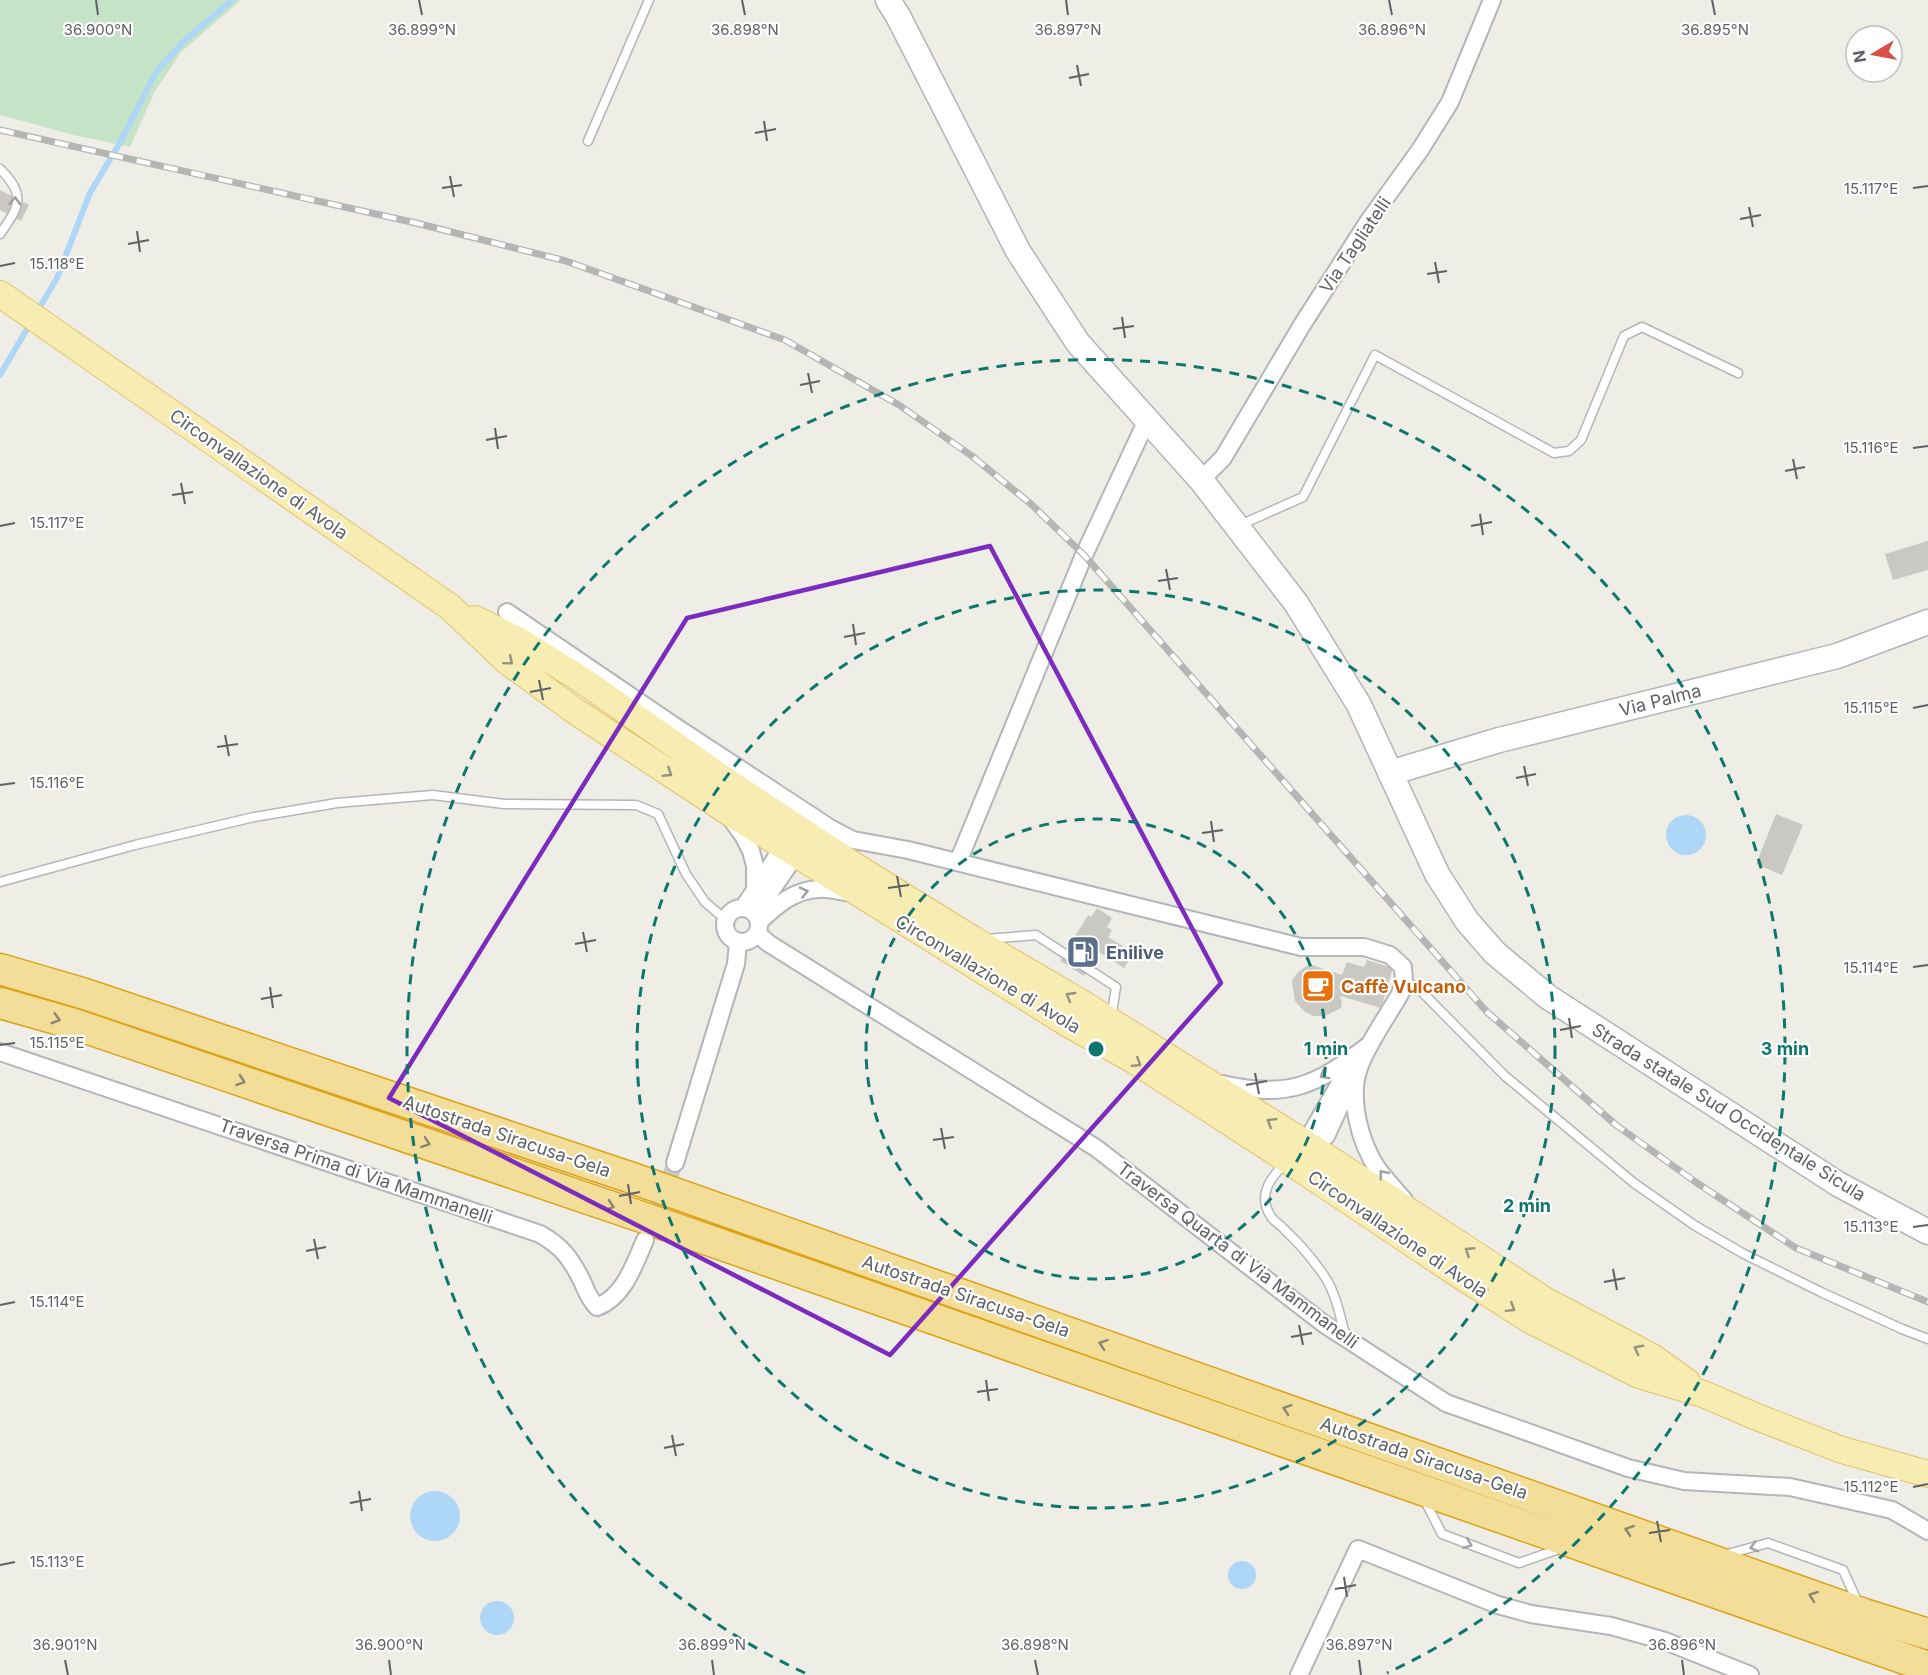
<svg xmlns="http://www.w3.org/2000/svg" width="1928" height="1675" font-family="Inter,sans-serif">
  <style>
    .green { fill: #c5e3c6 }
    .water { fill: #aed6f7 }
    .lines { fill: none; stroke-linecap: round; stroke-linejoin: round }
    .stream { stroke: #aed6f7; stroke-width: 6 }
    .building { fill: #cac8c3 }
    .street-tunnel { stroke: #cacac6; stroke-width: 16; stroke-dasharray: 16 8; stroke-linecap: butt }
    .lane-casing { stroke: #b3b6b9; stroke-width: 11 }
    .street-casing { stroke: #b3b6b9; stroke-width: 20 }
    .secondary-casing { stroke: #b2b5b9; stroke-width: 27 }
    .primary-casing { stroke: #e3c36a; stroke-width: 28 }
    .highway-casing { stroke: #dea217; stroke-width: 33 }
    .lane { stroke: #fff; stroke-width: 8 }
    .street { stroke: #fff; stroke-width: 16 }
    .secondary { stroke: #fff; stroke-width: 24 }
    .primary { stroke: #f7edb3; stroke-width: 26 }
    .highway { stroke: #f2dd99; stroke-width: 30 }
    .rail-casing { stroke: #b4b5b5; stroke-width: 7 }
    .rail { stroke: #fff; stroke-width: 4.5; stroke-dasharray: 14; stroke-linecap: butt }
    .oneway { stroke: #9ea0a3 }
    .oneway2 { stroke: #949280 }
    .oneway3 { stroke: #8a8675 }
    .marked { fill: none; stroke: #7b2cbf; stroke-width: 4.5; stroke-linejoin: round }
    .ticks { fill: none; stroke: #5e6165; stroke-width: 2 }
    .ring { fill: none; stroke: #0f766e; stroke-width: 3; stroke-dasharray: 10 8 }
    .labels { text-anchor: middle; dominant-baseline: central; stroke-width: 4.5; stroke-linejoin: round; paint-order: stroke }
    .street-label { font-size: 18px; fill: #5e6165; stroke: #fff }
    .service-label { font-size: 18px; font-weight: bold; fill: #4e5e75; stroke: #fff; text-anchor: start }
    .food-label { font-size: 18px; font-weight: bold; fill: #c56008; stroke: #fff; text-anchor: start }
    .ticks-label { font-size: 15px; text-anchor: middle; fill: #5e6165; stroke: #fff; stroke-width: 4.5; stroke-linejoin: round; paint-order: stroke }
    .centre { fill: #0f766e; stroke: #fff; stroke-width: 3 }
    .ring-label { font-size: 18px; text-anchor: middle; font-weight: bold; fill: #0f766e; stroke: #fff; stroke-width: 4.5; stroke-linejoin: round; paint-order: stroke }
  </style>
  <rect width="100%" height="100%" fill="#eeede6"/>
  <!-- green -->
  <path class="green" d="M0,0H241L181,52L154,93L130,147L74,135L0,115Z"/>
  <!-- water -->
  <path class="water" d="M1666 835a20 20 0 1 1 40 0a20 20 0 1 1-40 0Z
    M410 1516a25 25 0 1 1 50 0a25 25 0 1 1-50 0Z
    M1228 1575a14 14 0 1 1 28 0a14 14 0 1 1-28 0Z
    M480 1618a17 17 0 1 1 34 0a17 17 0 1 1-34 0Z"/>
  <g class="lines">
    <!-- stream -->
    <path class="stream" d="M37,312L57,278L90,193L121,141L156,72L185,40L232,0
      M0,375L30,324"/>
  </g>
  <!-- building -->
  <path class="building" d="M0,190L29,205L21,221L0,210Z
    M1928,541V570L1893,580L1885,554Z
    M1776,814L1803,825L1782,875L1756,864Z
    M1097,908L1112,918L1107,927L1112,930L1108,937L1134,953L1124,968L1099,952L1084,976L1060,961L1088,915L1091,917Z
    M1367,960L1393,968L1381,1008L1340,996L1342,1002L1341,1008L1325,1016H1313L1305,1012L1295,1001L1292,981L1297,973L1309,964L1342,975L1347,962L1364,967Z"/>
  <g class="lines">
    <!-- street-tunnel -->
    <path class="street-tunnel" d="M650,1228L675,1163"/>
    <defs>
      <path id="lane" d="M588,141L649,0
        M0,169C27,195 19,207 0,234
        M1240,525L1303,497L1375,355L1554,453L1569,451L1581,440L1624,336L1642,327L1738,373
        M0,882L135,845L254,817L337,803L433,795L504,804L636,805L658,814L686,874L705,902L726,920
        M987,939L1036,935L1116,987L1111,1019
        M1404,982L1416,986L1505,1076L1634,1183L1694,1225L1744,1254L1823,1293L1902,1329L1928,1339
        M1287,1162C1270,1177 1256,1196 1272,1218C1276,1223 1282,1226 1286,1231C1300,1244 1314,1261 1325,1277C1336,1294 1340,1316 1345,1335
        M1424,1499L1442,1534L1519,1563L1562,1548
        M1724,1555L1768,1543L1843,1570L1858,1603"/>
      <path id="street" d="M1201,480L1223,458L1302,325L1368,222L1420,150L1450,102L1492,0
        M507,612L676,727L830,828L853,840L908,850L1301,947H1364L1390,955L1403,967L1404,982L1400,994C1388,1015 1364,1049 1358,1071C1349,1101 1360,1142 1377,1168C1385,1179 1395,1190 1404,1200
        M732,820L744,837L751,851L755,866V890L743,908
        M958,862L1084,555L1147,420
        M755,890L788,839
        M725 925a17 17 0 1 1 34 0a17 17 0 1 1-34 0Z
        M757,917L762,904L801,847
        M759,922C776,906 793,890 819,889C829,888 841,892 852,893
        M757,933L768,943L1096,1148L1324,1324L1446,1403L1628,1468L1684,1481L1790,1487L1892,1510L1928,1531
        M0,1052L540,1234C561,1246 570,1257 581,1279C586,1289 588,1298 597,1307C624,1297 634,1265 645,1240
        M1222,1084C1288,1099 1316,1086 1369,1045
        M1307,1149L1326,1136L1347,1091
        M1312,1155L1313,1130L1355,1057
        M675,1163L736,964L738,942
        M1299,1675L1358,1549L1498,1605L1531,1614L1611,1626L1665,1641L1750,1675"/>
      <path id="secondary" d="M888,0L898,16L1018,251L1078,343L1201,480L1296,603L1359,705L1437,874L1467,921L1495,953L1548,997L1838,1184L1928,1232
        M1390,773L1499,740L1837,656L1928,622"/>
      <path id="primary" d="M0,294L450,607L507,661L575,711L724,809L1070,1025L1135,1061L1283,1157L1455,1272L1530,1320L1639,1375L1703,1394L1757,1417L1842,1450L1928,1474
        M475,619L518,640L585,682L722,778L861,870L974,940L1080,1002L1311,1147L1546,1301L1652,1357L1687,1382"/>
      <path id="highway" d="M0,969L82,993L632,1178L1864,1614L1928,1634
        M0,1003L74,1024L671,1227L1928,1667"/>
    </defs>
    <!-- lane casing -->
    <use href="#lane" class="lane-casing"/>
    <!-- street casing -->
    <use href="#street" class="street-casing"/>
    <!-- secondary casing -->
    <use href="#secondary" class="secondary-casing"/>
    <!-- primary casing -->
    <use href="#primary" class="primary-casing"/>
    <!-- highway casing -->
    <use href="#highway" class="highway-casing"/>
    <!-- lane -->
    <use href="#lane" class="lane"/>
    <!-- street -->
    <use href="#street" class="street"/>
    <!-- secondary -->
    <use href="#secondary" class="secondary"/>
    <!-- primary -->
    <use href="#primary" class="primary"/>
    <!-- highway -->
    <use href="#highway" class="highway"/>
    <defs>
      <path id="rail" d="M0,130L416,223L566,261L785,340L899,405L972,456L1031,504L1084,555L1487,1012L1616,1125L1697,1183L1796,1248L1928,1302"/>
    </defs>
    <!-- rail casing -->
    <use href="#rail" class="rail-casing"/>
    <!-- rail -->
    <use href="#rail" class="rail"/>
  </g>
  <!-- one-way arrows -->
  <defs><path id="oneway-chevron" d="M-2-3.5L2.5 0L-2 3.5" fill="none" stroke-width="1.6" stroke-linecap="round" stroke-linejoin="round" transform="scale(1.5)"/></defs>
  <g class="oneway">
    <use href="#oneway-chevron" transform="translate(15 201) rotate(-88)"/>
    <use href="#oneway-chevron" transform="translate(804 892) rotate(-14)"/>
    <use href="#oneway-chevron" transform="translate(1324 1075) rotate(150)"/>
    <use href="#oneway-chevron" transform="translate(1383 1174) rotate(-129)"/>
    <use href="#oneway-chevron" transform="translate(1468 1544) rotate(21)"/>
    <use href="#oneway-chevron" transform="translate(1754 1547) rotate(165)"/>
  </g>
  <g class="oneway2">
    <use href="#oneway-chevron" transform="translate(509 661) rotate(40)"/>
    <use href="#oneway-chevron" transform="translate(668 773) rotate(33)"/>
    <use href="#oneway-chevron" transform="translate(1070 996) rotate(-150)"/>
    <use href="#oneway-chevron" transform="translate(1137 1063) rotate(32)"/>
    <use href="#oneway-chevron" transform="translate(1271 1122) rotate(-148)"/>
    <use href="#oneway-chevron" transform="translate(1469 1251) rotate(-147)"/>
    <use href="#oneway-chevron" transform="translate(1511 1308) rotate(32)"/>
    <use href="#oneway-chevron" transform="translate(1638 1349) rotate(-152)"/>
  </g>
  <g class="oneway3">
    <use href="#oneway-chevron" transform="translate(56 1019) rotate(16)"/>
    <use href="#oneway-chevron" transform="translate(241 1081) rotate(19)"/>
    <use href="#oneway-chevron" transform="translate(426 1143) rotate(19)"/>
    <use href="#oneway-chevron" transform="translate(610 1206) rotate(19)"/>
    <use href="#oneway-chevron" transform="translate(1103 1344) rotate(-161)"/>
    <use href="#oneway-chevron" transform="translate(1287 1409) rotate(-161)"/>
    <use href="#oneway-chevron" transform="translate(1629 1530) rotate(-161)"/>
    <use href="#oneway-chevron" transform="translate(1813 1596) rotate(-160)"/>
  </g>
  <!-- marked area -->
  <path class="marked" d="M990,546L1221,983L890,1355L389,1098L687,618Z"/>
  <!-- ticks -->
  <path class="ticks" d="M96,0L98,15M419,0L422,15M742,0L745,15M1066,0L1068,15M1389,0L1392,15M1712,0L1715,15M1077,65L1081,86M1069,78L1089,74M764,121L767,141M755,133L776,129M450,176L454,197M442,188L462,185M1913,188L1928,186M1749,207L1753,227M1740,219L1761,215M137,231L140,252M128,244L149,240M1435,262L1439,283M0,266L15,263M1427,274L1447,271M1122,317L1125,338M1113,329L1134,326M808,373L812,393M800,385L820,381M495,428L498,449M486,440L507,436M1913,448L1928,446M1793,459L1797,479M1785,471L1805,467M181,483L185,504M172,495L193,492M1480,514L1483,535M0,526L15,523M1471,526L1492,522M1166,569L1170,590M1158,581L1178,578M853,624L856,645M844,637L865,633M539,680L543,700M530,692L551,688M1913,708L1928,705M225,735L229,756M217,747L238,744M1524,766L1528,786M1516,778L1536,774M0,785L15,783M1211,821L1214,842M1202,833L1223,830M897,876L901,897M888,888L909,885M583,932L587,952M575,944L596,940M1913,967L1928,965M270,987L273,1008M261,999L282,995M1569,1018L1572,1038M1560,1030L1581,1026M0,1045L15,1043M1255,1073L1259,1094M1246,1085L1267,1081M941,1128L945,1149M933,1140L954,1137M628,1184L631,1204M619,1196L640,1192M1913,1227L1928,1225M314,1239L318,1259M306,1251L326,1247M1613,1269L1617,1290M1604,1282L1625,1278M0,1305L15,1302M1299,1325L1303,1345M1291,1337L1312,1333M986,1380L989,1401M977,1392L998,1389M672,1435L676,1456M664,1448L684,1444M1913,1487L1928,1484M359,1491L362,1511M350,1503L371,1499M1657,1521L1661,1542M1649,1533L1670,1530M0,1565L15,1562M1344,1577L1347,1597M1335,1589L1356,1585M65,1660L68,1675M389,1660L391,1675M712,1660L714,1675M1035,1660L1038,1675M1359,1660L1361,1675M1682,1660L1684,1675"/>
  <!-- distance rings -->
  <g class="ring">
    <circle cx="1096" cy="1049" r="230"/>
    <circle cx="1096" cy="1049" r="459"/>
    <path d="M805 1673A689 689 0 1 1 1387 1673"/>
  </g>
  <!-- icons -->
  <defs>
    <symbol id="fuel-square" viewBox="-11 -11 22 22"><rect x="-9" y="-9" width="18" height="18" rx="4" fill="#5c6f8a" stroke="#fff"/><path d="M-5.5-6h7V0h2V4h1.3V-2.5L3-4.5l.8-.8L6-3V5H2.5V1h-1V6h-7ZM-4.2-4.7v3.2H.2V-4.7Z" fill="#fff"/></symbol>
    <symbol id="cafe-square" viewBox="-11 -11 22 22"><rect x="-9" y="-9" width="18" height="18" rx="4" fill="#e8710a" stroke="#fff"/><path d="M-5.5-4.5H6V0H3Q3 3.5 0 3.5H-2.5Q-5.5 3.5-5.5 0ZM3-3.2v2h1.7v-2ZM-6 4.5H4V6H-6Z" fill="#fff"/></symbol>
  </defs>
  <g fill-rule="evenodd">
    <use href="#fuel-square" x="1064" y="933" width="38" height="38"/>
    <use href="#cafe-square" x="1299" y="967" width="38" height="38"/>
  </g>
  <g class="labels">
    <!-- street labels -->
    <g class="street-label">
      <text transform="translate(1355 245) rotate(-56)">Via Tagliatelli</text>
      <text transform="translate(259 474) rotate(35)">Circonvallazione di Avola</text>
      <text transform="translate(1660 700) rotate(-14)">Via Palma</text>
      <text transform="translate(988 974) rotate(31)">Circonvallazione di Avola</text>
      <text transform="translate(1729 1112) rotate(32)">Strada statale Sud Occidentale Sicula</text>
      <text transform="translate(507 1136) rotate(19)">Autostrada Siracusa-Gela</text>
      <text transform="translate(356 1171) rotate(19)">Traversa Prima di Via Mammanelli</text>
      <text transform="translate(1398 1234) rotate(34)">Circonvallazione di Avola</text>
      <text transform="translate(1238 1255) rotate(37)">Traversa Quarta di Via Mammanelli</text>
      <text transform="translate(966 1296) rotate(19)">Autostrada Siracusa-Gela</text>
      <text transform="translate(1424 1458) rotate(19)">Autostrada Siracusa-Gela</text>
    </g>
    <!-- service labels -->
    <g class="service-label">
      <text x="1106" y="952">Enilive</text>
    </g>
    <!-- food labels -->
    <g class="food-label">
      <text x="1341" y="986">Caffè Vulcano</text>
    </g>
  </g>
  <g class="ticks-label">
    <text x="1715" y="35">36.895°N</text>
    <text x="98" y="35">36.900°N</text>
    <text x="422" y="35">36.899°N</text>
    <text x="745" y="35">36.898°N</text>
    <text x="1068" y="35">36.897°N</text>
    <text x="1392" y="35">36.896°N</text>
    <text x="1871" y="194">15.117°E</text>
    <text x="57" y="269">15.118°E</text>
    <text x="1871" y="453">15.116°E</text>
    <text x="57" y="528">15.117°E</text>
    <text x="1871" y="713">15.115°E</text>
    <text x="57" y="788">15.116°E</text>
    <text x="1871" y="973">15.114°E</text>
    <text x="57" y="1048">15.115°E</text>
    <text x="1871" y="1232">15.113°E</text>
    <text x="57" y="1307">15.114°E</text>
    <text x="1871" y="1492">15.112°E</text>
    <text x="57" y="1567">15.113°E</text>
    <text x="65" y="1650">36.901°N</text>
    <text x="389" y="1650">36.900°N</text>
    <text x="712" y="1650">36.899°N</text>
    <text x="1035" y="1650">36.898°N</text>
    <text x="1359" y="1650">36.897°N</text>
    <text x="1682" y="1650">36.896°N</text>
  </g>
  <circle cx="1096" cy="1049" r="9" class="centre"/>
  <g class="ring-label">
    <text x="1326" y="1055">1 min</text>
    <text x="1785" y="1055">3 min</text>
    <text x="1527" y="1212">2 min</text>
  </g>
  <!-- north arrow -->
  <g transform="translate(1874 54) rotate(260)"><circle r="28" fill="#ffffff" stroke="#bfc0c1" stroke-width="1.5"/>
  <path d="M0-4.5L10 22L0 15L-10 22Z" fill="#d85043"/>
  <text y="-9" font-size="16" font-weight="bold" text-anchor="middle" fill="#5e6165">N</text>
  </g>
</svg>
